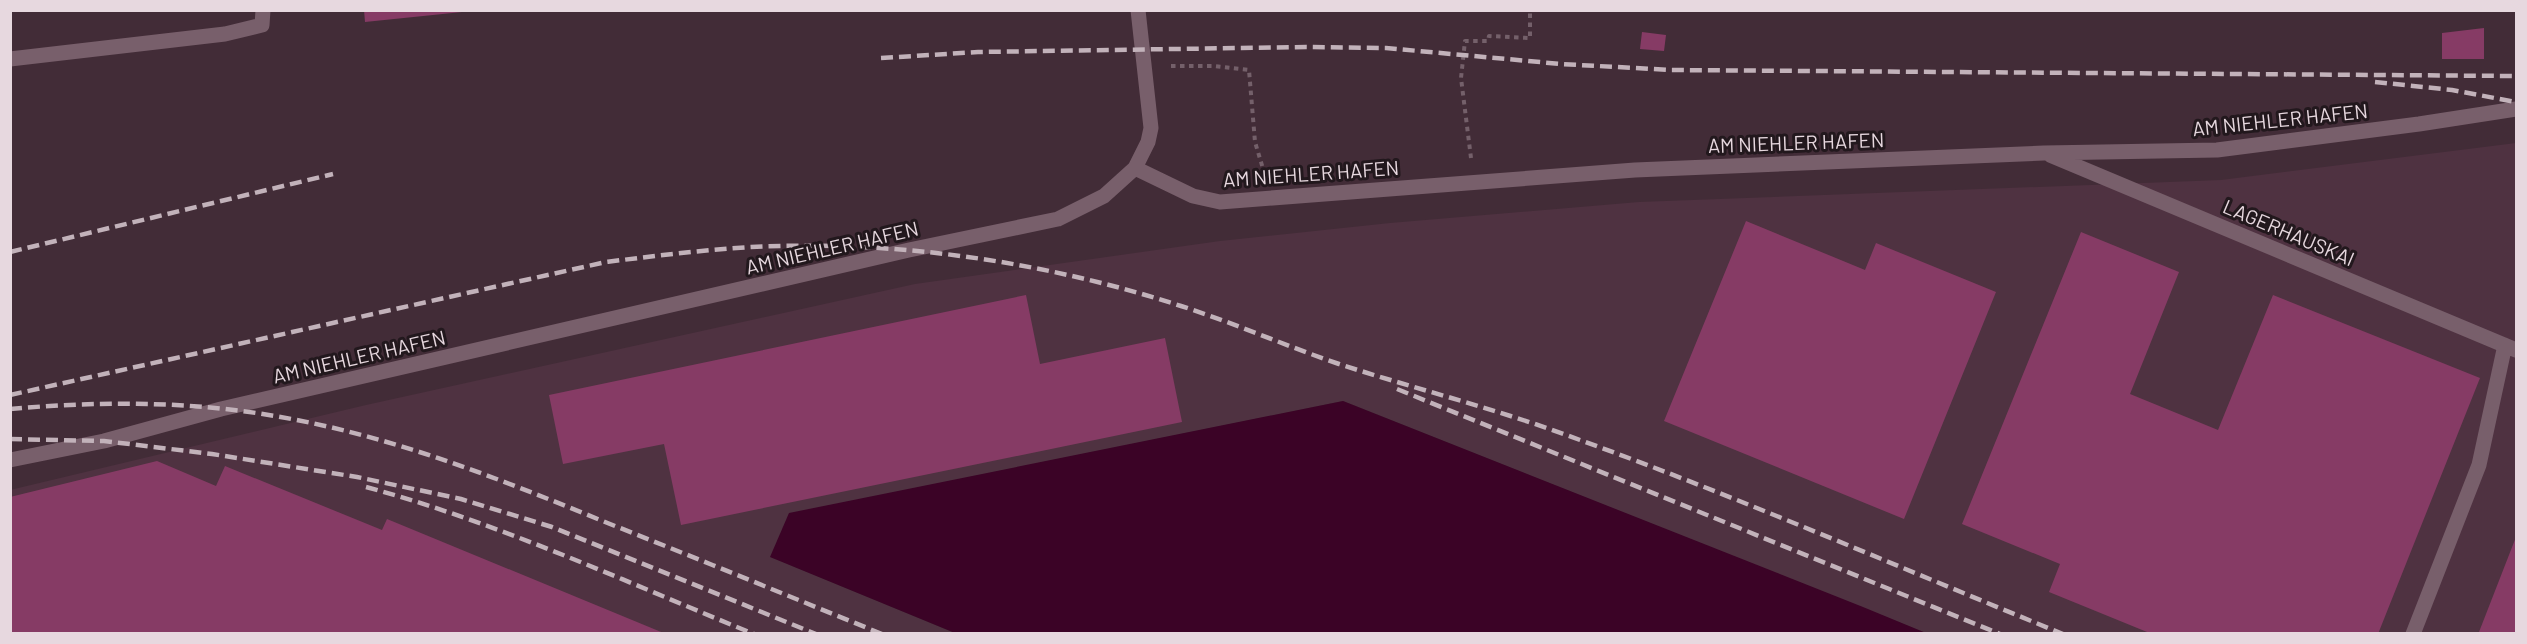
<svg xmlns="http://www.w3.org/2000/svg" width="2527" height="644" font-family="Barlow,sans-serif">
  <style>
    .built { fill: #4f3241 }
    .water { fill: #3b0326 }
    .building { fill: #863b65 }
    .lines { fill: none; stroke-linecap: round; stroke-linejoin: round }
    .path { stroke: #74606a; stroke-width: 4; stroke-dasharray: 4.5 4.5; stroke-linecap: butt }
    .minor { stroke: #785f6b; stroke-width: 15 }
    .rail { stroke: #c2b2ba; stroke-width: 4.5; stroke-dasharray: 12 6; stroke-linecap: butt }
    .labels { text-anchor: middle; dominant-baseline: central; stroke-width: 6; stroke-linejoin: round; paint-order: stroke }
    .street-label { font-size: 20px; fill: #e7d8df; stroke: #22181d }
  </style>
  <rect width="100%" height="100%" fill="#422c37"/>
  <!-- built -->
  <path class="built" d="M2516,143V633H1926L1343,401L789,514L771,557L955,633H11L10,490L366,405L915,284L1220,241L1390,223L1639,202L2221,180Z"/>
  <!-- water -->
  <path class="water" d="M1343,401L1863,607L1926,633H955L770,557L789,513Z"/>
  <!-- building -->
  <path class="building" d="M364,10H462V12L365,22Z
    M2484,28V59H2442V33Z
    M1642,32L1666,35L1664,51L1640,49Z
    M1746,221L1865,270L1876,243L1996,292L1904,519L1664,421Z
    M2081,232L2179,272L2130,394L2218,430L2273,295L2480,378L2378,634H2152L2049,592L2060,564L1962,524Z
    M1026,295L1040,364L1165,338L1182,422L681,525L664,444L563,464L549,395Z
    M157,461L216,486L225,466L382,530L387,519L666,634H10V497Z
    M2516,537V634H2483L2479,632Z"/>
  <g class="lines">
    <!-- path -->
    <path class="path" d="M1171,66H1213L1249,70L1255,142L1264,172
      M1471,158L1461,78L1465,41H1488L1489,36L1530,38V10"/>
    <!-- minor -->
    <path class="minor" d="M10,59L225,34L262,25L263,10
      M2050,155L2516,350
      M1135,168L1193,196L1220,202L1635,170L2044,153L2217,150L2419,124L2516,109
      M10,460L104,441L221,409L909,250L1058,219L1104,196L1135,168L1148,142L1151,128L1138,10
      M2413,634L2479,465L2505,345"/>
    <!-- rail -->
    <path class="rail" d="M881,58L978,52L1306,47L1386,48L1561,64L1671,70L2516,76
      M2375,82L2452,90L2516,102
      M10,252L333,174
      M1397,389L2000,634
      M10,395L606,262C654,256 702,250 751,247C895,240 1043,261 1181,306C1234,323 1286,346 1339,364C1419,390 1501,410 1580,440C1743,499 1903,569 2063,634
      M10,409C99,401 188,401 275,416C393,436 500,479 610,524C701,560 791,597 882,634
      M10,439L104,441L212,454L357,477L461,499L552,527L816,634
      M366,487C499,523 626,582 754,634"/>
  </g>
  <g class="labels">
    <!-- street labels -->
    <g class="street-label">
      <text transform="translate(2280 119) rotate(-6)">AM NIEHLER HAFEN</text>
      <text transform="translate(1796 142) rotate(-2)">AM NIEHLER HAFEN</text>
      <text transform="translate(1311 173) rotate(-4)">AM NIEHLER HAFEN</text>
      <text transform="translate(2289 232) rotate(23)">LAGERHAUSKAI</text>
      <text transform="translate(832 247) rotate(-13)">AM NIEHLER HAFEN</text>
      <text transform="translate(359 356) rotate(-13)">AM NIEHLER HAFEN</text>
    </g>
  </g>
  <!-- border -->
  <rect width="2527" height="644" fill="none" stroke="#e7d8df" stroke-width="24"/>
</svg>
